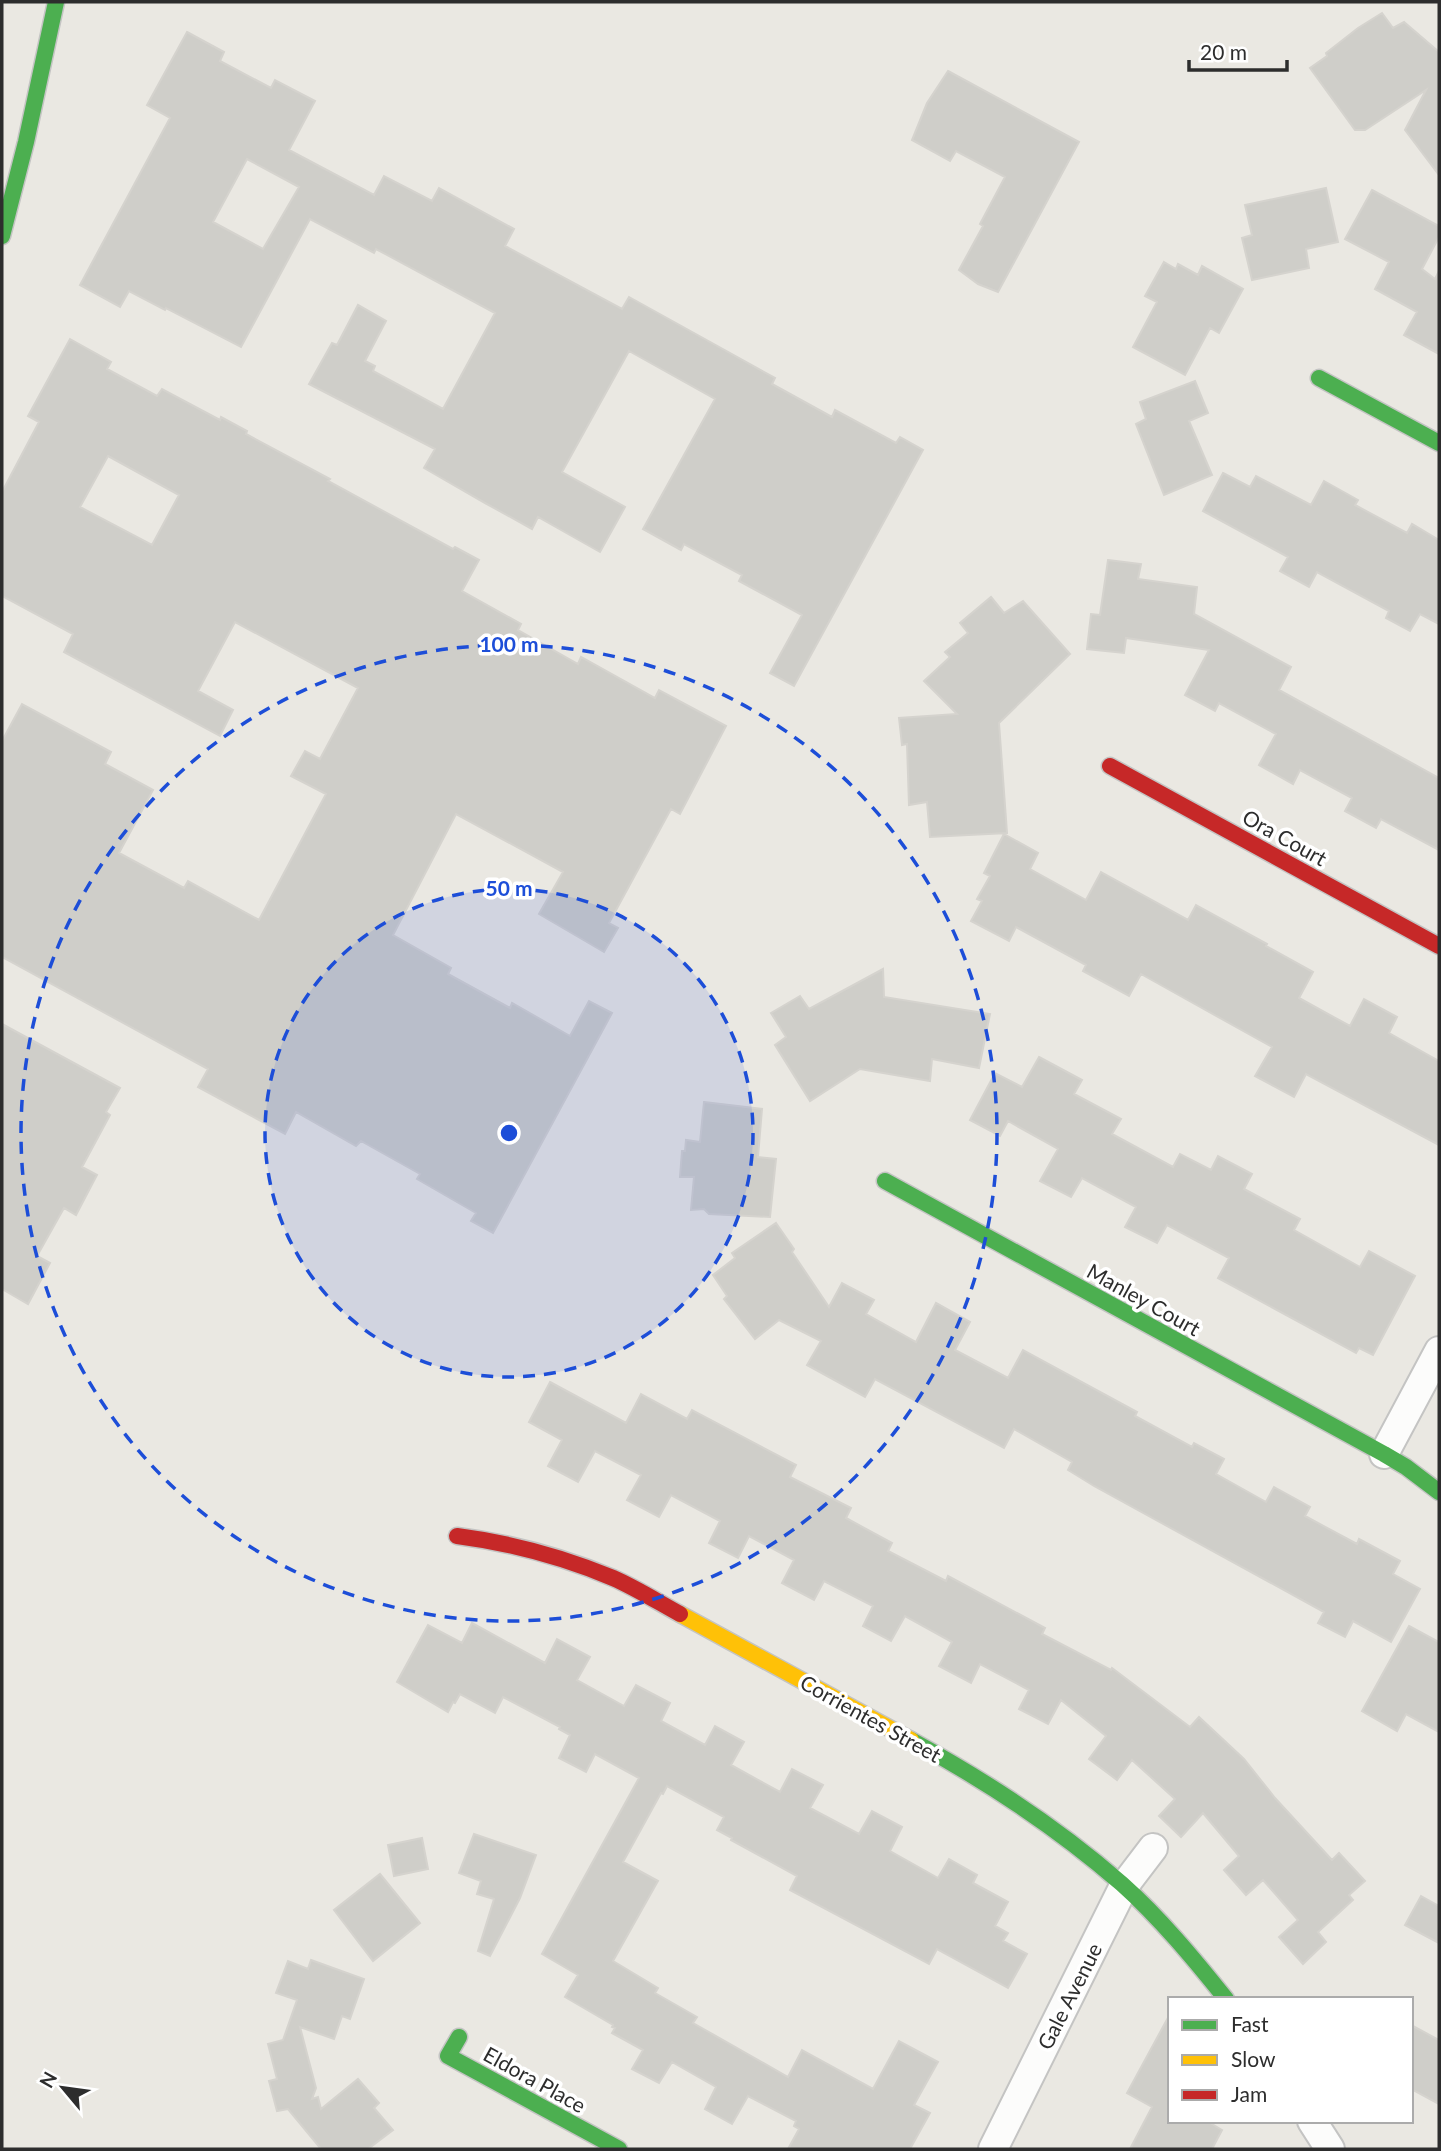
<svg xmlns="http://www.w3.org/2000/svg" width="1441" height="2151" font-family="Lato,sans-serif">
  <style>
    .building { fill: #cfcec9; stroke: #d5d3ce; stroke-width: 2; fill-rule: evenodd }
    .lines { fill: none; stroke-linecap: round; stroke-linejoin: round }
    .street-casing { stroke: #c4c4c3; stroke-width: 32 }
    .fast-casing { stroke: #c4c4c3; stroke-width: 19 }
    .slow-casing { stroke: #c4c4c3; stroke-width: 19 }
    .jam-casing { stroke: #c4c4c3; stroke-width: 19 }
    .street { stroke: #fcfcfb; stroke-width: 28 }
    .fast { stroke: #4caf50; stroke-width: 16 }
    .slow { stroke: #ffc107; stroke-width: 16 }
    .jam { stroke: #c62828; stroke-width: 16 }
    .ring { fill: none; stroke: #1d4ed8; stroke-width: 3.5; stroke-dasharray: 12 9 }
    .labels { text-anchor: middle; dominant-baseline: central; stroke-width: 7; stroke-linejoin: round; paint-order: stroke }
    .street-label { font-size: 21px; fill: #2d2d2d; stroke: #fff }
    .centre { fill: #1d4ed8; stroke: #fff; stroke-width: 3.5 }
    .ring-label { font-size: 21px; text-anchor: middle; font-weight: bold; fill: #1d4ed8; stroke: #fff; stroke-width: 7; stroke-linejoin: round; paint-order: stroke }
  </style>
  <rect width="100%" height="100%" fill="#eae8e2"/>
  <!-- building -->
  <path class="building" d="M1382,13L1393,28L1404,22L1439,52V175L1405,130L1426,90L1365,130H1355L1310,68L1327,56L1326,53L1358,28Z
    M187,32L224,52L220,61L271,88L275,80L315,101L289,150L374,195L384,176L432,201L439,188L514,229L505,246L622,309L629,297L775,378L772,384L832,417L835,410L896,443L900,437L923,450L794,686L770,673L802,615L739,581L742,575L684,544L681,550L643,529L715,399L629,351L562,472L625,507L600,552L538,517L532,529L485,503L424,468L435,449L309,384L332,343L337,345L358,305L386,321L365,361L375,366L373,371L443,409L495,313L376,249L374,253L310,219L241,347L166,308L165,310L129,291L120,307L80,285L170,118L147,105ZM247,159L299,187L263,249L213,222Z
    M948,71L1079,142L998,292L978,284L959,270L983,226L980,224L1005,177L956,151L950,161L912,140L927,103Z
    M1326,188L1338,242L1306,249L1309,268L1252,280L1242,238L1252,235L1245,205Z
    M1372,190L1439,226V237L1422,269L1435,279L1439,271V354L1404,335L1417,312L1375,289L1389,262L1345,239Z
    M1164,262L1176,269L1178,264L1198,275L1202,266L1243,289L1219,333L1210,328L1185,375L1133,347L1157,302L1145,296Z
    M70,339L111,362L107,369L157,396L162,389L220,420L221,417L247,431L246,434L330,479L328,481L453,549L455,547L479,560L462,591L521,624L518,630L578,664L581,657L655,698L659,690L726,726L680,814L671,809L609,923L618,928L604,952L539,914L563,872L456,814L393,935L451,968L448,974L510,1008L512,1003L570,1036L589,1001L612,1013L493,1233L471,1221L476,1213L417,1179L420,1174L361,1141L356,1146L296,1112L285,1134L198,1087L208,1069L2,957V741L22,704L111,752L105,764L153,790L119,853L184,888L188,881L259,920L326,794L291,776L305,751L320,759L358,688L235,622L198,691L233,710L220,736L64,652L73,634L2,596V492L39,422L28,416ZM108,456L179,495L152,545L80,507Z
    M1195,381L1208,413L1189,421L1212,475L1164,495L1136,424L1146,419L1140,402Z
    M1223,473L1250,487L1256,476L1311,505L1324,481L1358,500L1355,505L1407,533L1412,524L1439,540V624L1420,614L1410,631L1386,618L1389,611L1317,572L1309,587L1280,571L1288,557L1203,511Z
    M1108,560L1141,564L1138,579L1197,587L1194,614L1291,667L1279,690L1439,778V850L1381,819L1376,828L1345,811L1352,798L1300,770L1293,784L1259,765L1276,734L1219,703L1215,711L1185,695L1209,650L1126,638L1124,653L1087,649L1091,614L1100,615Z
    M991,597L1004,613L1023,601L1070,654L999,723L1007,833L930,837L927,802L909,805L907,744L902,745L899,718L957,714L924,681L950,657L945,652L968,633L960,623Z
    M1004,834L1038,853L1030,869L1086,900L1101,872L1188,920L1196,905L1267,944L1266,946L1313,972L1299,998L1350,1026L1364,999L1397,1017L1389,1033L1439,1061V1145L1306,1074L1294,1097L1255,1076L1272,1047L1141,974L1129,996L1083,971L1086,965L1016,927L1009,941L971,921L982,901L977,899L990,876L984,873Z
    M883,969L884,997L990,1014L979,1068L932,1059L930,1081L860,1069L810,1101L775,1045L786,1037L771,1013L800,996L809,1009Z
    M2,1024L120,1088L106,1112L110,1115L82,1167L97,1175L76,1215L64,1208L37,1256L50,1263L28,1304L2,1289Z
    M1039,1057L1082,1080L1074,1094L1121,1119L1112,1134L1173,1167L1180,1154L1211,1170L1218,1156L1252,1174L1244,1189L1300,1219L1294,1230L1360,1267L1369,1251L1415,1276L1373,1355L1359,1348L1356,1353L1218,1278L1229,1258L1167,1225L1157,1243L1125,1227L1136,1207L1082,1178L1071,1197L1040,1181L1058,1149L1008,1121L1000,1136L970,1120L995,1073L1022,1087Z
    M704,1102L762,1109L758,1157L776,1159L770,1217L709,1214L704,1209L691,1210L694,1177H680L682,1151H685L686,1140L700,1142Z
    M776,1223L794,1249L792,1252L829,1307L842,1283L874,1300L866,1314L916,1342L936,1303L970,1322L955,1350L1008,1378L1023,1350L1137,1412L1135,1416L1192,1447L1194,1443L1224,1459L1216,1474L1266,1502L1274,1487L1310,1507L1305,1516L1357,1544L1359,1539L1400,1561L1393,1574L1420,1589L1391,1642L1353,1621L1345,1637L1318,1623L1324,1612L1094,1486L1068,1470L1072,1462L1014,1429L1004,1448L875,1379L865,1397L807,1365L821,1341L779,1320L755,1339L724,1299L727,1296L713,1275L735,1258L732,1253Z
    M550,1382L626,1423L641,1394L687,1419L692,1410L796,1465L790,1477L851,1508L846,1518L892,1543L888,1551L946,1581L948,1576L1045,1628L1042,1634L1111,1670L1112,1668L1190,1727L1199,1717L1244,1759L1275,1798L1332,1860L1339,1853L1365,1881L1349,1895L1353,1900L1318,1932L1326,1942L1303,1964L1279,1937L1298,1920L1263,1880L1246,1895L1224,1870L1239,1856L1203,1813L1181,1837L1159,1816L1175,1799L1132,1760L1117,1780L1089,1759L1106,1736L1061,1700L1048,1724L1019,1709L1029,1690L980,1664L971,1683L939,1666L952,1642L905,1616L891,1641L863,1626L873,1606L824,1581L814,1600L782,1583L794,1560L749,1536L738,1558L709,1543L720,1521L671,1495L659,1517L627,1500L641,1475L595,1451L578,1482L548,1466L562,1440L529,1422Z
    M472,1623L545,1663L557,1639L590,1657L577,1680L624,1706L636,1685L670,1703L661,1721L705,1745L715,1726L744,1742L731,1765L780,1792L792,1769L823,1785L810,1808L859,1834L872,1811L902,1827L890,1851L938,1878L949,1859L977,1875L973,1883L1008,1902L995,1926L1008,1933L1003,1941L1027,1954L1008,1988L937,1949L929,1964L790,1890L797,1876L731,1840L732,1838L717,1830L724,1817L667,1786L663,1794L661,1793L623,1862L658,1881L613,1961L658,1988L655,1993L697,2017L693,2023L788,2077L802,2050L873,2089L899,2041L938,2062L914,2105L930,2113L910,2149H788L799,2129L794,2126L796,2121L748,2096L732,2124L705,2109L716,2087L672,2062L659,2083L632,2069L643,2050L612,2033L615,2028L612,2027L613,2025L565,1997L578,1975L542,1954L639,1778L595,1754L586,1772L559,1758L570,1735L559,1729L560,1727L503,1697L495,1713L460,1694L455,1703L453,1702L448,1712L397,1682L428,1625L462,1643Z
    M1409,1626L1439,1642V1732L1406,1714L1397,1731L1362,1711Z
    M474,1834L536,1855L520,1898L490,1956L478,1951L494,1899L477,1894L481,1881L459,1873Z
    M422,1838L428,1869L394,1876L388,1845Z
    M380,1874L420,1923L373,1961L334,1910Z
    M1421,1896L1439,1906V1943L1405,1925Z
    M311,1960L364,1979L350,2019L342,2016L334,2039L300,2027L316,2088L312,2099L318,2097L321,2109L358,2079L379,2103L374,2108L393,2130L368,2149H321L288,2109L277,2111L269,2081L277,2079L268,2044L283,2040L297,2000L276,1993L288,1961L308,1969Z
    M1170,2014V2121H1207L1222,2130L1212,2149H1130L1152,2107L1127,2093Z
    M1411,2025L1439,2040V2104L1411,2089Z"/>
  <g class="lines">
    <defs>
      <path id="street" d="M1384,1454L1439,1351
        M1312,2121L1330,2149
        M993,2149L1124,1886L1153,1848"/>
      <path id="fast" d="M2,236L26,142L56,2
        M1319,378L1439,443
        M885,1181L1384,1454L1406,1467L1439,1492
        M911,1740C986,1781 1057,1827 1122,1884C1160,1918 1194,1959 1226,1999
        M459,2037L448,2056L619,2149"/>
      <path id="slow" d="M680,1614L911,1740"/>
      <path id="jam" d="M1110,766L1439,946
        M457,1536C511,1543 563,1557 613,1578C636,1588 658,1602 680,1614"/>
    </defs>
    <!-- street casing -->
    <use href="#street" class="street-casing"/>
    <!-- fast casing -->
    <use href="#fast" class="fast-casing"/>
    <!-- slow casing -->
    <use href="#slow" class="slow-casing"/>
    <!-- jam casing -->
    <use href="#jam" class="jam-casing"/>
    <!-- street -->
    <use href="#street" class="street"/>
    <!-- fast -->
    <use href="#fast" class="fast"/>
    <!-- slow -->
    <use href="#slow" class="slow"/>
    <!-- jam -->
    <use href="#jam" class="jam"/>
  </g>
  <!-- distance rings -->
  <circle cx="509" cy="1133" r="244" fill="#1d4ed8" fill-opacity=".12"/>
  <g class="ring">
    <circle cx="509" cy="1133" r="244"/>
    <circle cx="509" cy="1133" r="488"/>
  </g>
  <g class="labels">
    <!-- street labels -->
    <g class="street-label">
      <text transform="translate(1285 837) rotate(29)">Ora Court</text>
      <text transform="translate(1144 1299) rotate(29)">Manley Court</text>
      <text transform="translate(871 1718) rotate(29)">Corrientes Street</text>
      <text transform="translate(1069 1996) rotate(-63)">Gale Avenue</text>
      <text transform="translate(535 2079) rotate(29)">Eldora Place</text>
    </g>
  </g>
  <circle cx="509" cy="1133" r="10" class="centre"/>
  <g class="ring-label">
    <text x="509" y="652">100 m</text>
    <text x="509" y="896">50 m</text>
  </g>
  <!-- border -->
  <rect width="1441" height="2151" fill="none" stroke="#2d2d2d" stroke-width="7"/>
  <!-- legend -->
  <rect x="1168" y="1997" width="245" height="126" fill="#ffffff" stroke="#ababab" stroke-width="2"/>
  <rect x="1182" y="2020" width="35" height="10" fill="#4caf50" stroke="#ababab" stroke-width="2"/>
  <text x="1231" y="2032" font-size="21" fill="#2d2d2d">Fast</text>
  <rect x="1182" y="2055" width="35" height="10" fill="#ffc107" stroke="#ababab" stroke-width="2"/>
  <text x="1231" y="2067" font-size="21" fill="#2d2d2d">Slow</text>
  <rect x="1182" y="2090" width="35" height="10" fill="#c62828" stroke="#ababab" stroke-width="2"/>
  <text x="1231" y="2102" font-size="21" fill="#2d2d2d">Jam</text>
  <!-- north arrow -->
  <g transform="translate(63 2088) rotate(299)" stroke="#ffffff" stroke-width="5" paint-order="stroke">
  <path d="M0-5L12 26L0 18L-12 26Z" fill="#2d2d2d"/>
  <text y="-10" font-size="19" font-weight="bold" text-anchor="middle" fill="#2d2d2d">N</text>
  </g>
  <!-- scale -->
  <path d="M1189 60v10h98v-10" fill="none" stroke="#2d2d2d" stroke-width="3.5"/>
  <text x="1200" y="60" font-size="21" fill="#2d2d2d" stroke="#ffffff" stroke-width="5" paint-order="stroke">20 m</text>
</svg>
